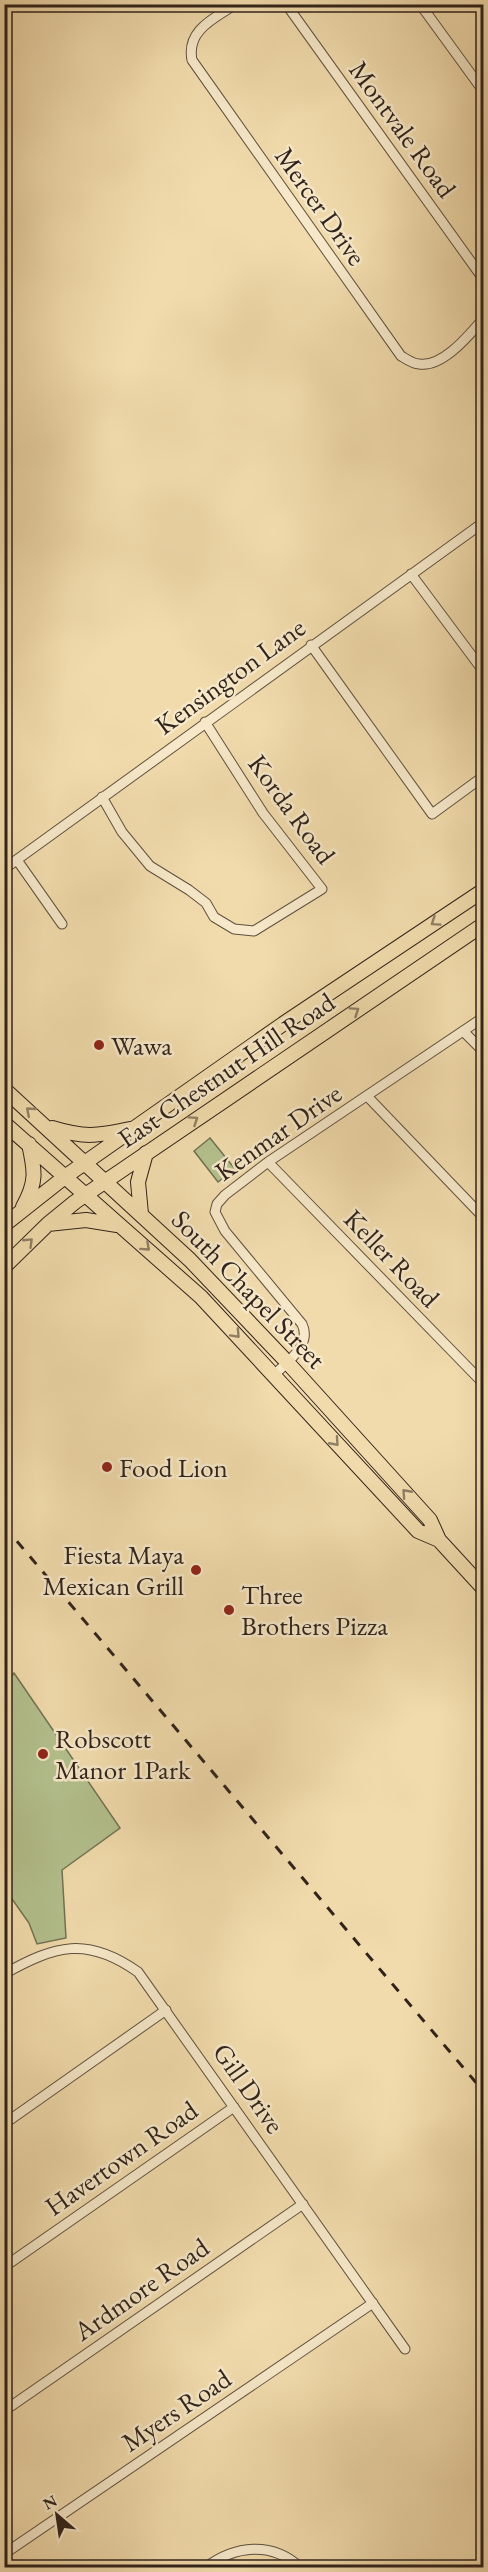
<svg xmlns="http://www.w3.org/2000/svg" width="488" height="2572" font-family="'EB Garamond',serif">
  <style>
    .green { fill: #b3c18e; stroke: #727254; stroke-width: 1.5 }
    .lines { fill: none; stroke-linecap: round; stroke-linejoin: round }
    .minor-casing { stroke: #60513f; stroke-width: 11 }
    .primary-casing { stroke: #30231b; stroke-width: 16 }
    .minor { stroke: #f6e8c9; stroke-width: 9 }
    .primary { stroke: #f1dbac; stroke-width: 14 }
    .rail { stroke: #30231b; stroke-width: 3; stroke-dasharray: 10 10; stroke-linecap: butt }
    .oneway { stroke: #907f64 }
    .poi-dot { fill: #8f2418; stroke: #f6e8c9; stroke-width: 2 }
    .labels { text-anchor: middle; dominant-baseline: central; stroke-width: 5; stroke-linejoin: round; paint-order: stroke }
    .street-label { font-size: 27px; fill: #30231b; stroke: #f6e8c9 }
    .poi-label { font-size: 27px; fill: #30231b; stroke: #f6e8c9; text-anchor: start }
  </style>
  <rect width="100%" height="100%" fill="#f1dbac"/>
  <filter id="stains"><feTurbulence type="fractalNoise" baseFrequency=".00333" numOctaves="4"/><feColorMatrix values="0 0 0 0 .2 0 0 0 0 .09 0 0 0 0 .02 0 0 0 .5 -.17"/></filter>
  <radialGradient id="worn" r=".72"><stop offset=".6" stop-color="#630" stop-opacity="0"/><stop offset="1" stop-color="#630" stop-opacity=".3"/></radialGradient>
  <!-- green -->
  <path class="green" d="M210,1138L235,1169L218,1182L194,1151Z
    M14,1673L120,1828L62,1870L66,1938L37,1944L29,1923L5,1889L4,1687Z"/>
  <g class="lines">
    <defs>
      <path id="minor" d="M236,4C215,18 186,30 192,60L401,356C406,359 413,364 419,364C443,368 470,334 484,318
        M286,4L484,280
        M420,4L484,92
        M411,574L484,672
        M311,645L432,814L484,776
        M102,797L122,832L150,866L189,890L206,903L214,917L234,929L254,931L322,889L263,813L205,722
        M17,860L62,924
        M4,869L484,522
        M463,1031L484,1052
        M367,1096L484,1218
        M268,1162L484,1384
        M274,1375C288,1361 312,1345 302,1324L225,1231L215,1212L217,1204L225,1195L268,1162L484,1017
        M4,1974C56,1945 87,1936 138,1972L405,2349
        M4,2124L166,2010
        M4,2267L234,2107
        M4,2411L303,2204
        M4,2554L373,2303
        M205,2568C235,2545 272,2541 301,2568"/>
      <path id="primary" d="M4,1089L190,1260L287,1362L430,1520L439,1540L484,1589
        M4,1123L201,1297L418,1531L439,1540
        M52,1128C85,1138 97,1136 130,1129
        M23,1207C37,1182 35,1171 29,1144
        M141,1214L138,1182L146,1153
        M48,1224L86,1220L117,1225
        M4,1225L66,1176L283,1024L484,890
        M4,1267L48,1224L75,1202L484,924"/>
    </defs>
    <!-- minor casing -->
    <use href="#minor" class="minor-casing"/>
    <!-- primary casing -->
    <use href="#primary" class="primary-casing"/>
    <!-- minor -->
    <use href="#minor" class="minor"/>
    <!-- primary -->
    <use href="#primary" class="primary"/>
    <!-- rail -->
    <path class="rail" d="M4,1526L484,2092"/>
  </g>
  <!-- one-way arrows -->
  <defs><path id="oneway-chevron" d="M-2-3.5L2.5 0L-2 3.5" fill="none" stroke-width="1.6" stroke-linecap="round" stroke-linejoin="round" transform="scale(1.5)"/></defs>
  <g class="oneway">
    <use href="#oneway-chevron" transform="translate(435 922) rotate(146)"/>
    <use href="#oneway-chevron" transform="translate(355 1011) rotate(-34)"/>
    <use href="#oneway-chevron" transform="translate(30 1111) rotate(-139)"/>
    <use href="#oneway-chevron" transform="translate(194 1120) rotate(-34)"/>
    <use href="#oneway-chevron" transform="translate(29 1242) rotate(-44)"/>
    <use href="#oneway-chevron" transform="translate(146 1247) rotate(42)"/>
    <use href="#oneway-chevron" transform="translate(236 1334) rotate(47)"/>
    <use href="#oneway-chevron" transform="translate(335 1442) rotate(48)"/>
    <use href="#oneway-chevron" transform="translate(406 1493) rotate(-132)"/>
  </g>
  <!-- markers -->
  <g class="poi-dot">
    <circle cx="99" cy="1045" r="6"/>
    <circle cx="107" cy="1467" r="6"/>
    <circle cx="196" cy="1570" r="6"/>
    <circle cx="229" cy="1610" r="6"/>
    <circle cx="43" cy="1754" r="6"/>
  </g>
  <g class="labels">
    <!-- street labels -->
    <g class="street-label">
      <text transform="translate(403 129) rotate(54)">Montvale Road</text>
      <text transform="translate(321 206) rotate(55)">Mercer Drive</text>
      <text transform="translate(230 676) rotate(-36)">Kensington Lane</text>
      <text transform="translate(292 809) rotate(54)">Korda Road</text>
      <text transform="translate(226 1070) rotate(-34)">East Chestnut Hill Road</text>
      <text transform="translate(278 1132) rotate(-35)">Kenmar Drive</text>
      <text transform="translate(392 1258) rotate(46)">Keller Road</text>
      <text transform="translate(249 1289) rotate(46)">South Chapel Street</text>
      <text transform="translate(249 2088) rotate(55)">Gill Drive</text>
      <text transform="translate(121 2158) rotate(-35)">Havertown Road</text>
      <text transform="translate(141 2289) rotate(-35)">Ardmore Road</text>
      <text transform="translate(176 2410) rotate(-34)">Myers Road</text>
    </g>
    <!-- poi labels -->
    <g class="poi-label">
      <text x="111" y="1045">Wawa</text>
      <text x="119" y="1467">Food Lion</text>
      <text x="184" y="1554" text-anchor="end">Fiesta Maya<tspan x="184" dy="31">Mexican Grill</tspan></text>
      <text x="241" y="1594">Three<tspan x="241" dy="31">Brothers Pizza</tspan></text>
      <text x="55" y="1738">Robscott<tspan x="55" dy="31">Manor 1Park</tspan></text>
    </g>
  </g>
  <!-- margin -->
  <rect width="488" height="2572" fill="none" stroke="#f1dbac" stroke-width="24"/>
  <rect x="6" y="6" width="476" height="2560" fill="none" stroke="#30231b" stroke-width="3"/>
  <rect x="12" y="12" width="464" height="2548" fill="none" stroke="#30231b" stroke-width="1.5"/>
  <!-- north arrow -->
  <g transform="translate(57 2515) rotate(331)" stroke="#f6e8c9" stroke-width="4.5" paint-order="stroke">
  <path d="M0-4.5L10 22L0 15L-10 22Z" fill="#30231b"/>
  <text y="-9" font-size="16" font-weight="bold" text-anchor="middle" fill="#30231b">N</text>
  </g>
  <rect width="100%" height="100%" filter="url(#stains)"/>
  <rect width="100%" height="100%" fill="url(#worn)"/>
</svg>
